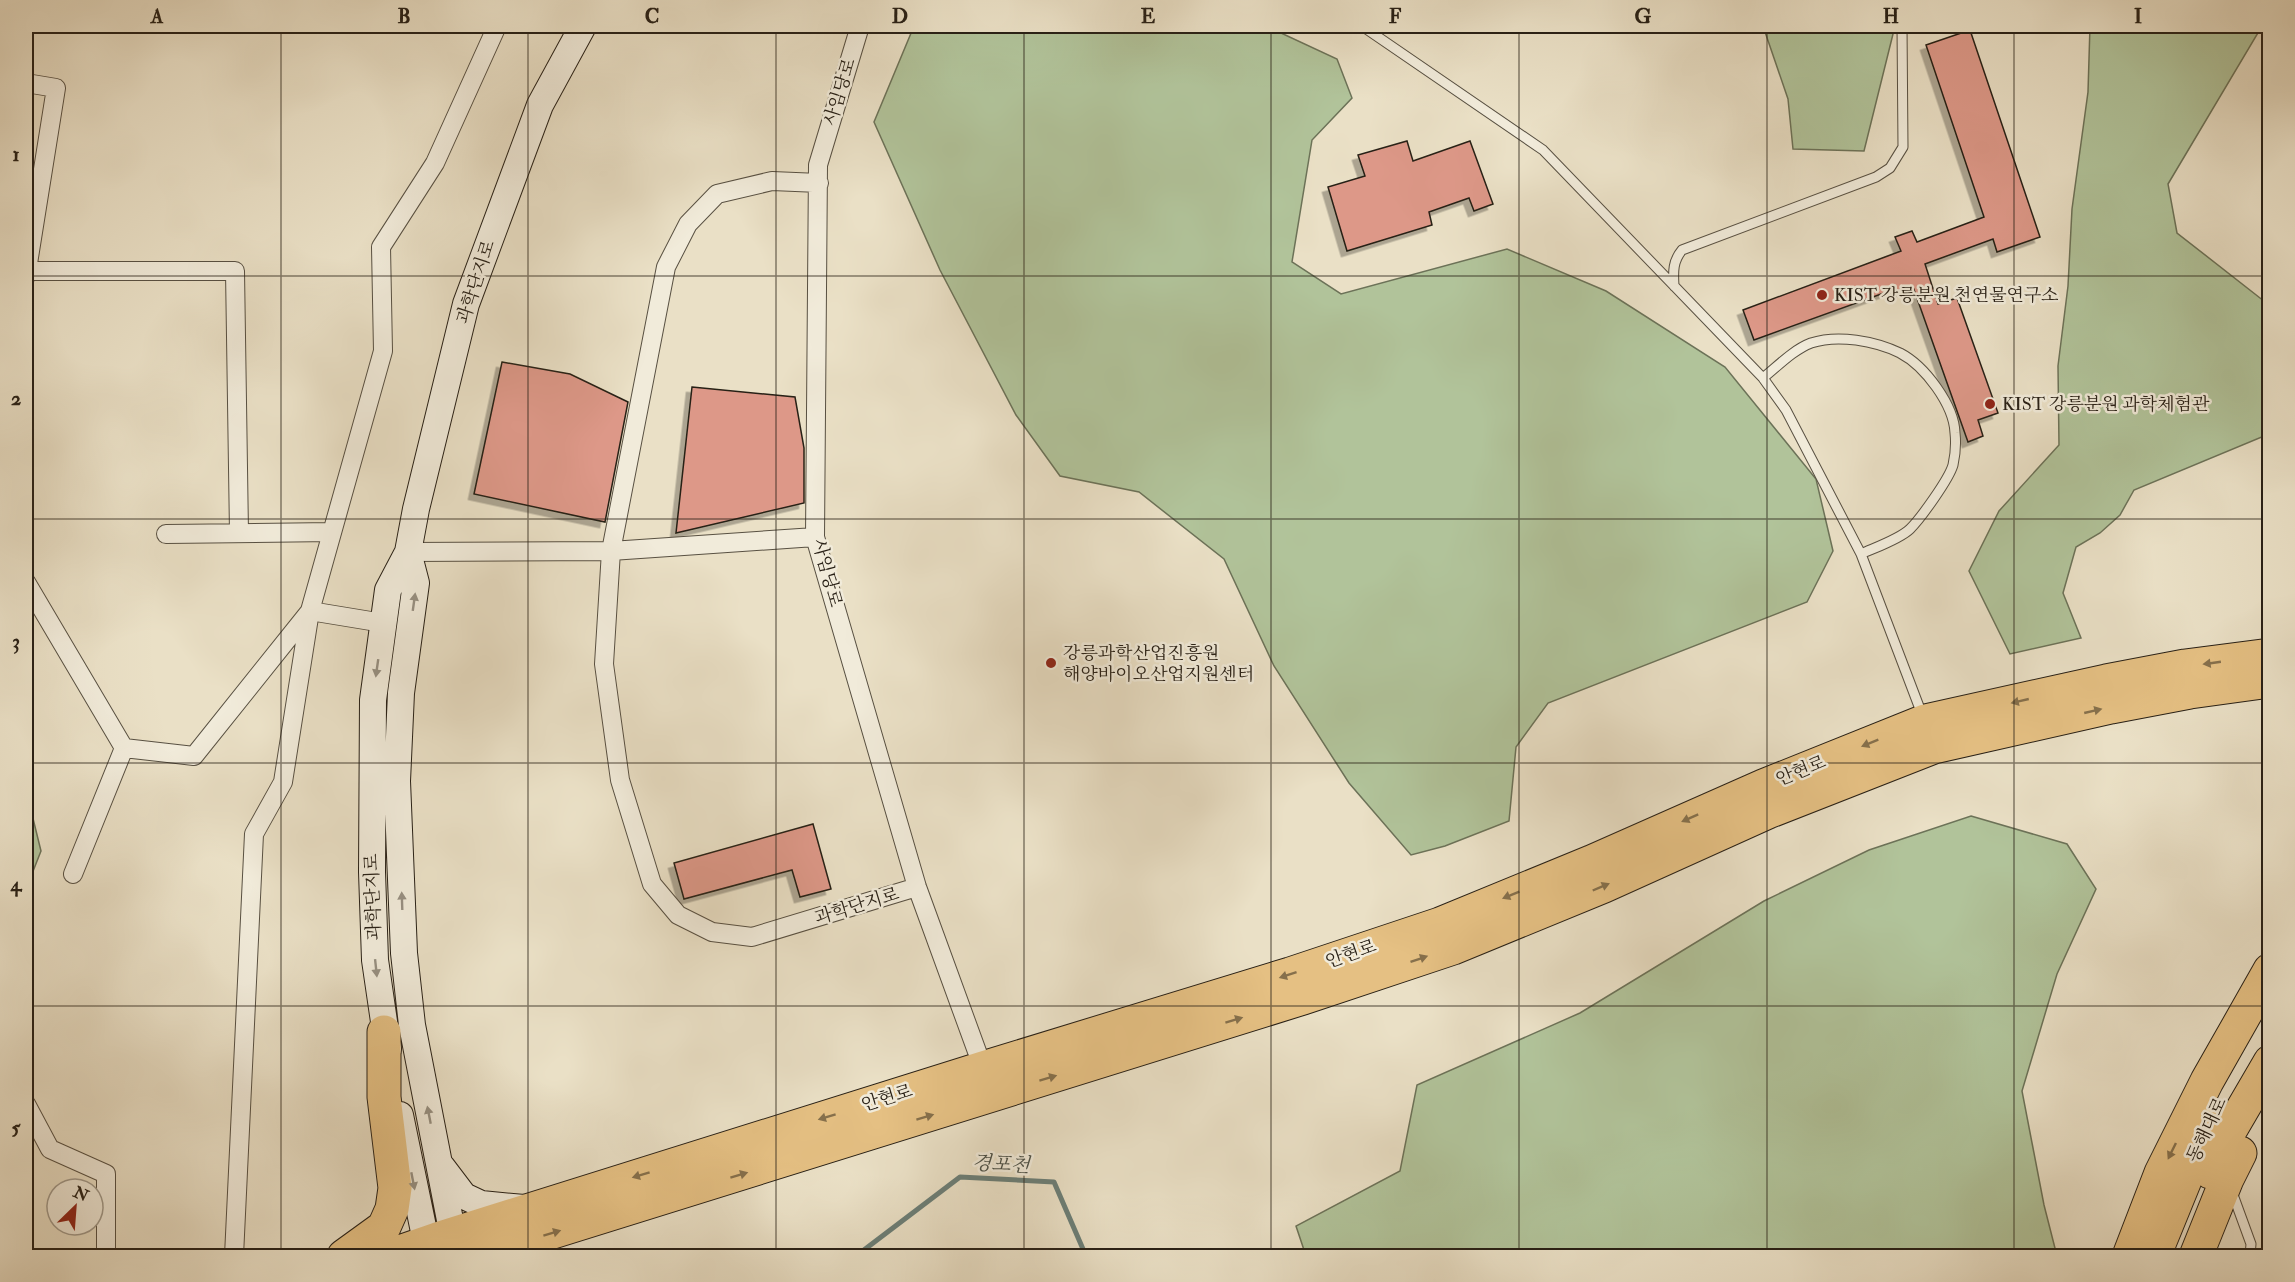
<svg xmlns="http://www.w3.org/2000/svg" width="2295" height="1282" font-family="'IM FELL Double Pica','Noto Serif KR',serif">
  <style>
    .green { fill: #b1c39a; stroke: #6c7258; stroke-width: 1.5 }
    .lines { fill: none; stroke-linecap: round; stroke-linejoin: round }
    .stream { stroke: #6b7e77; stroke-width: 5 }
    .building { fill: #dd9888; stroke: #282016; stroke-width: 1.5; filter: url(#shadow) }
    .lane-casing { stroke: #585042; stroke-width: 11 }
    .street-casing { stroke: #585042; stroke-width: 20 }
    .secondary-casing { stroke: #282016; stroke-width: 28 }
    .highway-casing { stroke: #282016; stroke-width: 35 }
    .path { stroke: #282016; stroke-width: 3; stroke-dasharray: 4.5 3; stroke-linecap: butt }
    .lane { stroke: #f1ebda; stroke-width: 9 }
    .street { stroke: #f1ebda; stroke-width: 18 }
    .secondary { stroke: #f1ebda; stroke-width: 26 }
    .highway { stroke: #e5c083; stroke-width: 33 }
    .oneway { fill: #979082 }
    .oneway2 { fill: #86704c }
    .grid { fill: none; stroke: #282016; stroke-width: 1.5; stroke-opacity: 0.55 }
    .poi-dot { fill: #8f2418; stroke: #f1ebda; stroke-width: 2 }
    .labels { text-anchor: middle; dominant-baseline: central; stroke-width: 5; stroke-linejoin: round; paint-order: stroke }
    .street-label { font-size: 18px; fill: #282016; stroke: #f1ebda }
    .poi-label { font-size: 18px; fill: #282016; stroke: #f1ebda; text-anchor: start }
    .water-label { font-size: 20px; font-style: italic; fill: #4a4f46; stroke: #f1ebda }
    .neatline { fill: none; stroke: #282016; stroke-width: 2 }
    .grid-label { font-size: 20px; text-anchor: middle; font-weight: bold; fill: #282016 }
  </style>
  <defs>
    <filter id="shadow"><feDropShadow dx="-5.5" dy="5.5" stdDeviation="0" flood-color="#0004"/></filter>
  </defs>
  <rect width="100%" height="100%" fill="#eae0c6"/>
  <filter id="stains"><feTurbulence type="fractalNoise" baseFrequency=".00333" numOctaves="4"/><feColorMatrix values="0 0 0 0 .2 0 0 0 0 .09 0 0 0 0 .02 0 0 0 .5 -.17"/></filter>
  <radialGradient id="worn" r=".72"><stop offset=".6" stop-color="#630" stop-opacity="0"/><stop offset="1" stop-color="#630" stop-opacity=".3"/></radialGradient>
  <!-- green -->
  <path class="green" d="M914,26H1096L1101,31L1107,26H1266L1337,59L1352,98L1312,140L1292,262L1341,294L1507,249L1606,291L1725,367L1816,479L1833,551L1807,602L1548,703L1516,747L1509,821L1445,846L1411,855L1349,783L1274,666L1224,559L1139,492L1060,476L1016,415L940,270L874,122Z
    M1763,26H1895L1864,151L1793,149L1788,99Z
    M2090,26H2268L2259,31L2168,184L2177,233L2269,305V434L2134,490L2120,515L2100,533L2076,547L2063,593L2081,638L2010,654L1969,571L1999,511L2059,445L2058,366L2068,286L2072,209L2088,92Z
    M26,790L41,851L26,889Z
    M1971,816L2067,844L2096,889L2057,974L2022,1091L2044,1205L2057,1256H1306L1296,1226L1400,1171L1417,1085L1580,1013L1764,901L1869,850Z"/>
  <g class="lines">
    <!-- stream -->
    <path class="stream" d="M856,1256L960,1177L1054,1182L1086,1256"/>
  </g>
  <!-- building -->
  <path class="building" d="M1970,30L2040,237L1997,252L1993,239L1925,264L1938,304L1957,298L1998,413L1978,420L1983,436L1968,442L1913,287L1896,293L1895,289L1754,340L1743,310L1901,251L1895,237L1912,231L1917,242L1984,217L1926,45Z
    M1407,141L1413,161L1470,141L1493,204L1474,211L1469,198L1429,212L1432,225L1347,251L1328,187L1365,176L1358,155Z
    M502,362L570,374L628,402L605,522L474,494Z
    M692,387L795,397L804,448V503L676,533Z
    M813,824L831,889L800,897L792,870L684,899L674,863Z"/>
  <g class="lines">
    <defs>
      <path id="lane" d="M1362,26L1543,150L1763,378L1786,410L1861,554L1923,717
        M1674,286C1673,271 1673,261 1682,250L1876,177L1890,168L1903,147L1902,26
        M1763,378C1778,366 1793,350 1811,343C1838,334 1875,341 1900,353C1925,366 1954,405 1955,433C1956,442 1955,456 1953,465C1949,479 1921,518 1910,529C1900,539 1874,548 1861,554
        M2232,1192L2251,1244L2250,1256"/>
      <path id="street" d="M860,26L818,165L815,537L917,887L983,1068
        M26,83L56,88L26,276
        M819,183L772,181L717,194L688,224L666,267L611,551L604,664L620,780L652,884L678,915L712,932L752,937L917,887
        M27,271H235L239,533
        M166,534L332,532
        M408,552L611,551L815,537
        M26,582L124,748
        M73,874L124,748L194,756L310,611L383,623
        M26,1104L50,1149L106,1174V1256
        M234,1256L254,834L283,782L310,611L383,351L381,247L435,163L497,26"/>
      <path id="secondary" d="M408,552L416,583L401,693L397,781L404,953L412,1025L457,1256
        M388,1049L375,960L372,872L373,700L388,590L408,552L416,509L466,304L540,105L583,26
        M400,1115L429,1256
        M442,1167L464,1196L481,1204L524,1208"/>
      <path id="highway" d="M2210,1172L2228,1134L2270,1062
        M344,1256L384,1227L392,1209L395,1188L384,1097V1032
        M388,1256L437,1239L983,1068L1290,974L1440,924L1591,862L1763,786L1925,721L2106,681L2185,666L2270,655
        M476,1256L1303,998L1453,948L1604,886L1768,812L1934,747L2111,707L2190,692L2270,681
        M2129,1256L2161,1173L2207,1081L2270,970
        M2154,1256L2207,1126
        M2196,1256L2227,1179L2240,1153"/>
    </defs>
    <!-- lane casing -->
    <use href="#lane" class="lane-casing"/>
    <!-- street casing -->
    <use href="#street" class="street-casing"/>
    <!-- secondary casing -->
    <use href="#secondary" class="secondary-casing"/>
    <!-- highway casing -->
    <use href="#highway" class="highway-casing"/>
    <!-- path -->
    <path class="path" d="M2265,1152L2270,1142"/>
    <!-- lane -->
    <use href="#lane" class="lane"/>
    <!-- street -->
    <use href="#street" class="street"/>
    <!-- secondary -->
    <use href="#secondary" class="secondary"/>
    <!-- highway -->
    <use href="#highway" class="highway"/>
  </g>
  <!-- one-way arrows -->
  <defs><path id="oneway-solid" d="M-6-.8H1V-3.2L6.5 0L1 3.2V.8H-6Z" transform="scale(1.5)"/></defs>
  <g class="oneway">
    <use href="#oneway-solid" transform="translate(414 602) rotate(-82)"/>
    <use href="#oneway-solid" transform="translate(377 668) rotate(98)"/>
    <use href="#oneway-solid" transform="translate(402 901) rotate(-92)"/>
    <use href="#oneway-solid" transform="translate(376 968) rotate(84)"/>
    <use href="#oneway-solid" transform="translate(429 1115) rotate(-101)"/>
    <use href="#oneway-solid" transform="translate(413 1181) rotate(79)"/>
  </g>
  <g class="oneway2">
    <use href="#oneway-solid" transform="translate(2212 663) rotate(172)"/>
    <use href="#oneway-solid" transform="translate(2020 701) rotate(167)"/>
    <use href="#oneway-solid" transform="translate(2093 711) rotate(-13)"/>
    <use href="#oneway-solid" transform="translate(1870 743) rotate(158)"/>
    <use href="#oneway-solid" transform="translate(1690 818) rotate(156)"/>
    <use href="#oneway-solid" transform="translate(1601 887) rotate(-23)"/>
    <use href="#oneway-solid" transform="translate(1511 895) rotate(158)"/>
    <use href="#oneway-solid" transform="translate(1419 959) rotate(-19)"/>
    <use href="#oneway-solid" transform="translate(1288 975) rotate(162)"/>
    <use href="#oneway-solid" transform="translate(1234 1020) rotate(-17)"/>
    <use href="#oneway-solid" transform="translate(1048 1078) rotate(-17)"/>
    <use href="#oneway-solid" transform="translate(827 1117) rotate(163)"/>
    <use href="#oneway-solid" transform="translate(925 1117) rotate(-17)"/>
    <use href="#oneway-solid" transform="translate(2172 1151) rotate(116)"/>
    <use href="#oneway-solid" transform="translate(641 1175) rotate(163)"/>
    <use href="#oneway-solid" transform="translate(739 1175) rotate(-17)"/>
    <use href="#oneway-solid" transform="translate(552 1233) rotate(-17)"/>
  </g>
  <!-- grid -->
  <path class="grid" d="M281,26V1256M528,26V1256M776,26V1256M1024,26V1256M1271,26V1256M1519,26V1256M1767,26V1256M2014,26V1256M26,276H2270M26,519H2270M26,763H2270M26,1006H2270"/>
  <!-- markers -->
  <g class="poi-dot">
    <circle cx="1822" cy="295" r="6"/>
    <circle cx="1990" cy="404" r="6"/>
    <circle cx="1051" cy="663" r="6"/>
  </g>
  <g class="labels">
    <!-- street labels -->
    <g class="street-label">
      <text transform="translate(840 92) rotate(-73)">사임당로</text>
      <text transform="translate(476 282) rotate(-72)">과학단지로</text>
      <text transform="translate(827 573) rotate(75)">사임당로</text>
      <text transform="translate(1801 771) rotate(-22)">안현로</text>
      <text transform="translate(373 897) rotate(-92)">과학단지로</text>
      <text transform="translate(857 906) rotate(-17)">과학단지로</text>
      <text transform="translate(1351 954) rotate(-19)">안현로</text>
      <text transform="translate(887 1098) rotate(-17)">안현로</text>
      <text transform="translate(2207 1130) rotate(-65)">동해대로</text>
    </g>
    <!-- poi labels -->
    <g class="poi-label">
      <text x="1834" y="295">KIST 강릉분원 천연물연구소</text>
      <text x="2002" y="404">KIST 강릉분원 과학체험관</text>
      <text x="1063" y="653">강릉과학산업진흥원<tspan x="1063" dy="21">해양바이오산업지원센터</tspan></text>
    </g>
    <!-- water labels -->
    <g class="water-label">
      <text transform="translate(1001 1164) rotate(3)">경포천</text>
    </g>
  </g>
  <!-- margin -->
  <rect width="2295" height="1282" fill="none" stroke="#eae0c6" stroke-width="66"/>
  <!-- north arrow -->
  <g transform="translate(75 1207) rotate(25)"><circle r="28" fill="#f1ebda" stroke="#a19a8c" stroke-width="1.5"/>
  <path d="M0-4.5L10 22L0 15L-10 22Z" fill="#8f2418"/>
  <text y="-9" font-size="16" font-weight="bold" text-anchor="middle" fill="#282016">N</text>
  </g>
  <rect x="33" y="33" width="2229" height="1216" class="neatline"/>
  <g class="grid-label">
    <text x="157" y="23">A</text>
    <text x="404" y="23">B</text>
    <text x="652" y="23">C</text>
    <text x="900" y="23">D</text>
    <text x="1148" y="23">E</text>
    <text x="1395" y="23">F</text>
    <text x="1643" y="23">G</text>
    <text x="1891" y="23">H</text>
    <text x="2138" y="23">I</text>
    <text x="16" y="161">1</text>
    <text x="16" y="405">2</text>
    <text x="16" y="648">3</text>
    <text x="16" y="891">4</text>
    <text x="16" y="1134">5</text>
  </g>
  <rect width="100%" height="100%" filter="url(#stains)"/>
  <rect width="100%" height="100%" fill="url(#worn)"/>
</svg>
